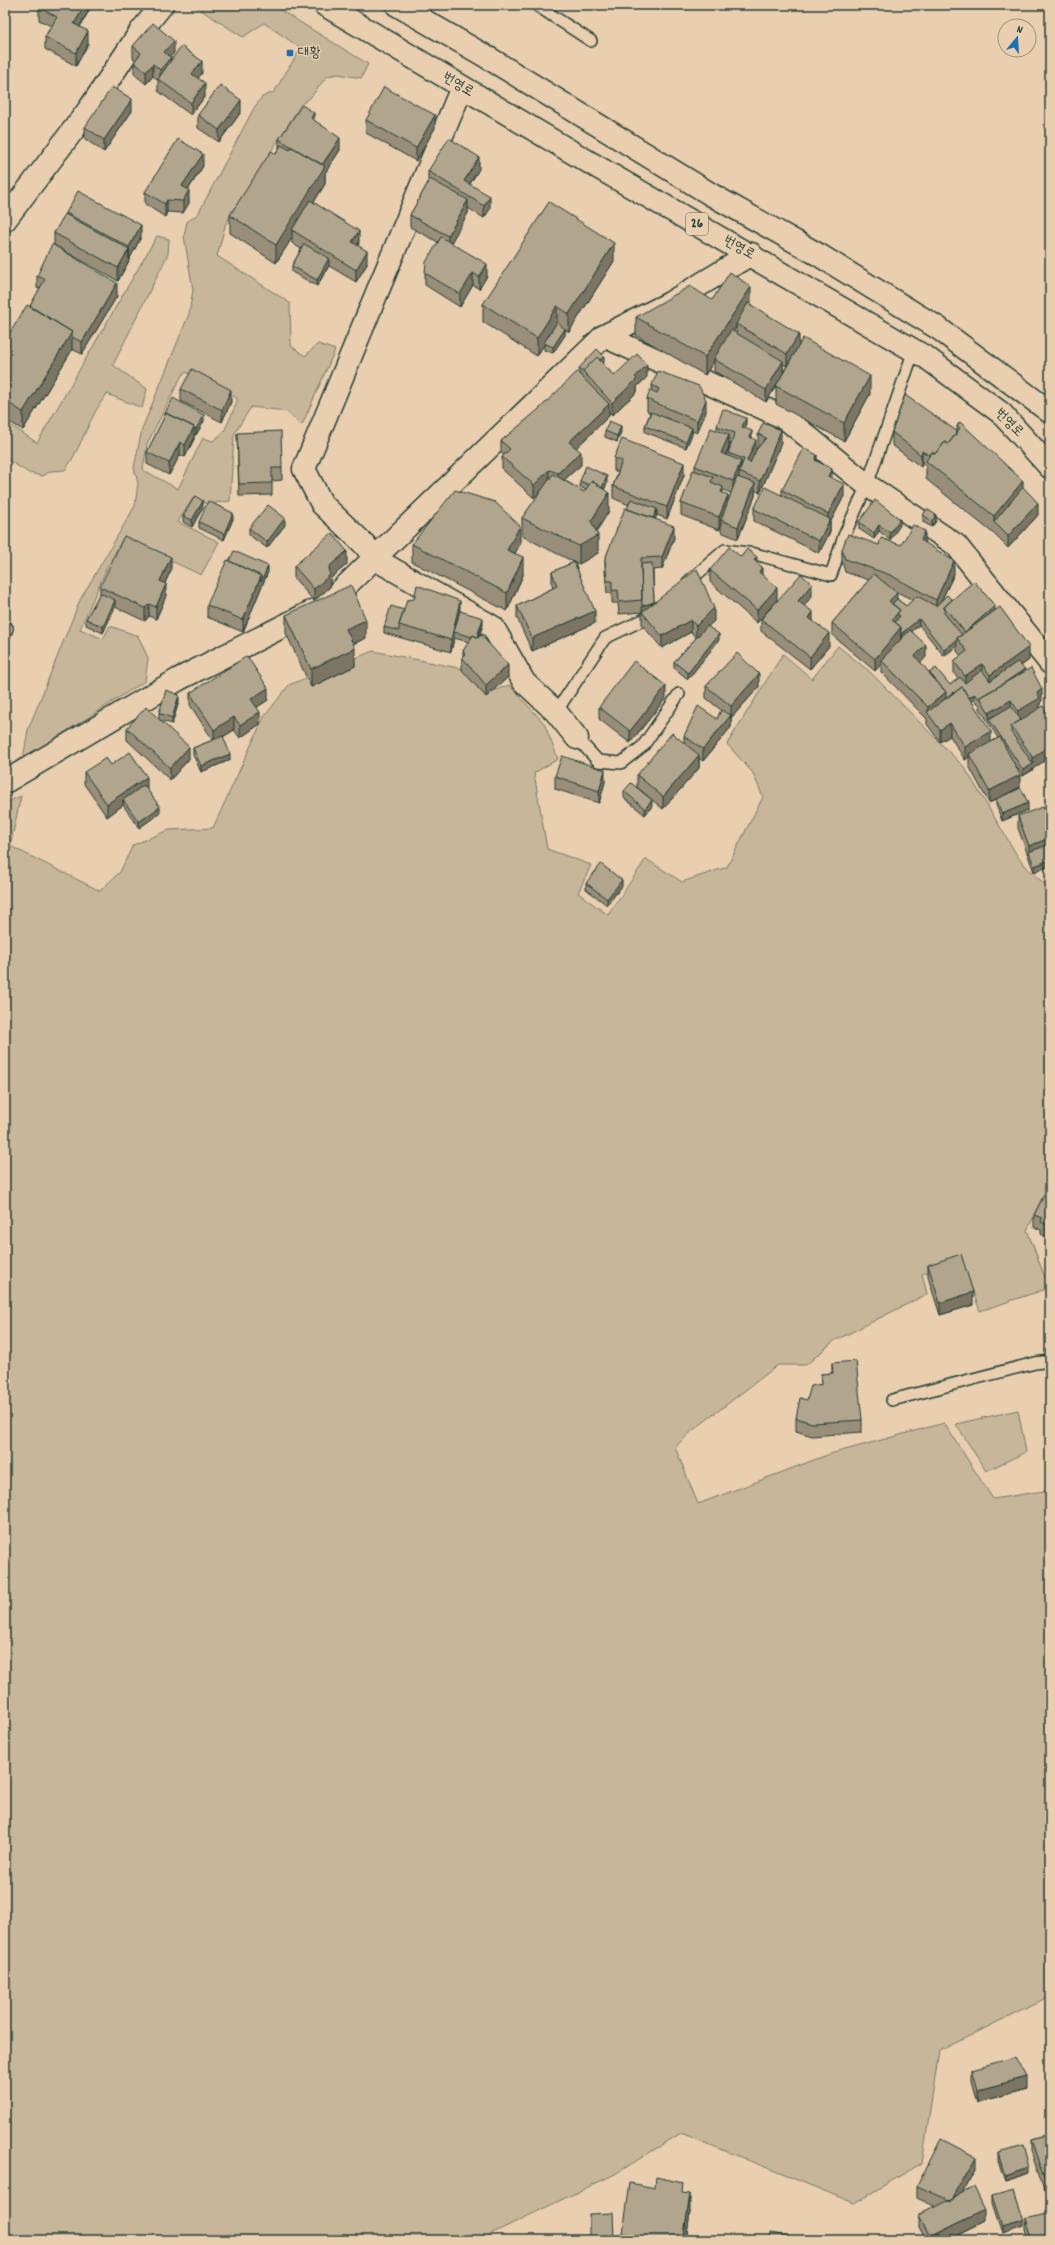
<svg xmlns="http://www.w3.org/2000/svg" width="1055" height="2245" font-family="Dekko,'Poor Story',sans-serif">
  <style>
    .green { fill: #c8b69b; stroke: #747a68; fill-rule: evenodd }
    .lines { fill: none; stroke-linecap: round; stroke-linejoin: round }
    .service-casing { stroke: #1f3d34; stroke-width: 14 }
    .minor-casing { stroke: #1f3d34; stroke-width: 25 }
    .primary-casing { stroke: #1f3d34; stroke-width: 25 }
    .service { stroke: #e9ceb0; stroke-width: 11 }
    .minor { stroke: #e9ceb0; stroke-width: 22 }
    .primary { stroke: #e9ceb0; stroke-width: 22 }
    .wall { fill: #998e79; stroke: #1f3d34; fill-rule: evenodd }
    .shaded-wall { fill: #7d7463; stroke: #1f3d34 }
    .building { fill: #b2a58d; stroke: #1f3d34 }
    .poi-dot { fill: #1f6fb2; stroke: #e9ceb0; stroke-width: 1.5 }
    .labels { text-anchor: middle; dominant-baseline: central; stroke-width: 3; stroke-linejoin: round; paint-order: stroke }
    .shield { fill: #e9ceb0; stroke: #5c6859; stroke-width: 1 }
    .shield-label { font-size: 13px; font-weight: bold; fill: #1f3d34 }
    .poi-label { font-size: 14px; fill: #1f3d34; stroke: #e9ceb0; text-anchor: start }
    .street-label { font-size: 14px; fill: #1f3d34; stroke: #e9ceb0 }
  </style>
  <rect width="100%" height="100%" fill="#e9ceb0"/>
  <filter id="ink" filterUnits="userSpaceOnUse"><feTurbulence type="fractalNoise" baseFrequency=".025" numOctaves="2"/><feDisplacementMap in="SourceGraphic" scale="8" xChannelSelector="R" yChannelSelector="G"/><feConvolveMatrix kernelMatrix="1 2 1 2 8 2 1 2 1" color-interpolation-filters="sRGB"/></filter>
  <g filter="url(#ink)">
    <!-- green -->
    <path class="green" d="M193,5H272L368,64L361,78L338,74L327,76L310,98L301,104L226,223L217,256L290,303L291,346L305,356L318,344L335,350L302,425L286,411L251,407L234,434L230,501L207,504L193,498L178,522L219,542L201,575L123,538L108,565L80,629L103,639L110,626L138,636L148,658L145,681L23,759L28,730L80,600L135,506L138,483L134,468L142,429L189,314L193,290L184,236L187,222L198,214L254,108L262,97L274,92L301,48L264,23L243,37ZM186,372L237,398V402L224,432L213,441L203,438L178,489L143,470L147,444L182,375Z
      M157,236L169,239L168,254L113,365L147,389L142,408L107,394C89,416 82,447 65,470L51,471L43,476L29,473L5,458V421L37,443Z
      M838,646L870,672L965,768L1018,857L1030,871L1048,887L1050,919V1186L1027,1230L1049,1288L980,1311L962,1261L922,1274L927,1294L834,1341L806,1365H778L692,1431L675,1447L698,1504L830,1454L944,1423L993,1499L1050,1490V1996L939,2051L922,2163L854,2203L681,2133L615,2174L478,2240H5V803L21,796L10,846L100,891L120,872L133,845L169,830L213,828L264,717L289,685L373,651L474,671L493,691L509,685L544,723L558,759L534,773L547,849L591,865L578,893L608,915L646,859L682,882L727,867L763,797L753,773L727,744L783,654L812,679Z
      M1018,1410L1026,1452L986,1471L956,1424Z"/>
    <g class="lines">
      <defs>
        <path id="service" d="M536,5L591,41
          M688,582L725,550L755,554L831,575L844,536L867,485L914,350
          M5,634L7,628
          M556,712L605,638L645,619L654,611
          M577,738L598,761L621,763L643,746L679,694
          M892,1400L1035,1363L1050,1361"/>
        <path id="minor" d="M462,87L304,469L322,504L365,545L375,559L493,627L524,682L556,712L577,738
          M5,220L90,108L141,31L162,5
          M604,336L785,418L867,485L956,545L1050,663
          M5,782L179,679L327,604L604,336L670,303L751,254"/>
        <path id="primary" d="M325,5L575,154L927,358L1001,413L1050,467
          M397,5L487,57L712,195L819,255L938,328L1050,412"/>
      </defs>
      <!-- service casing -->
      <use href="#service" class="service-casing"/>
      <!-- minor casing -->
      <use href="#minor" class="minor-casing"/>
      <!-- primary casing -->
      <use href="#primary" class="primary-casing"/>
      <!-- service -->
      <use href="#service" class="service"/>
      <!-- minor -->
      <use href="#minor" class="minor"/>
      <!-- primary -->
      <use href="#primary" class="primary"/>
    </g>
    <!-- wall -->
    <path class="wall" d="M41,5H92L80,27L88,44L76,66L45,49V37L51,26L39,20V7Z
      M133,46L174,53L170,57L171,61L202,73L198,78L205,96L191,115L158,91V80L153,76L146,84L134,74V62L136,60L133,58Z
      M132,111L104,152L85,139V127Z
      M241,112L219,142L198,128V115Z
      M314,120L340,150L325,173V184L314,202L359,243L358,245L367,264L356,282L329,266L317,286L292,272V266L301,249L292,243V238L276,263L230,233V215L276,154L279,148V139Z
      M366,120L435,128L416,161L366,133Z
      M203,166L188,190L189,203L183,213L167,212L165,217L145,204V192Z
      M479,169L470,184L490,209L484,218L468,208V213L451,242L487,276L479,289L473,285L460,307L425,285V273L438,242L410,227V215L428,183V171Z
      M66,213L141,237L118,281L54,245V233L66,214Z
      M614,261L569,332L565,329V335L553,353L544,350V344L537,356L483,322V304Z
      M37,276L117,296L82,354L72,349V350L23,430L5,419V341L30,306L40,289L37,288Z
      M712,300L751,305L799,344L870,394L844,441L776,404V386L766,402L714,371V361L705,375L636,335V317ZM736,327V333L733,331ZM783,364L787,366L783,372Z
      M604,362L603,364L614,376L647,377L637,387V392L612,415L609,411V416L576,448L581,465L564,480L584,492L586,490L580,487V481L607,483L604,490L609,511L596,532L598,553L579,564L575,562L595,623L532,651L517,618V606L553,588L552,584V572L574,562L522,536V518L543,489L534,498L502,469V457L504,455L501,453V441L583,378V377L579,374V368Z
      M652,385L706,412L697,433L692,431V434L686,448L645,432V426L650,413L647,411V399L652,391Z
      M181,389L231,402L222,422L181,401Z
      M165,413L204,421L196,435L194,434V439L185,457L180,455L169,475L147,464V452L165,416Z
      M960,422L1023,487L1038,515L1008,548L994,534L926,479V466L922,464L921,467L892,445V432H957V426Z
      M717,426L746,429L752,438L756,450L758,447V434L781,443L760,493L755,490V496L738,539L721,532V526L719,530L681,515V503L695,470V466L717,430ZM729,443L731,444L728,453V456L726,455L729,447ZM723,490L731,493L728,502L723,493Z
      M605,431L621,432L617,442L605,437Z
      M237,433L282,468V480L272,481V495L239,496Z
      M614,458L684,475L667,519L657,515L655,519L674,538L662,569L653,570L654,603L714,621L708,626L719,640L688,679L674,668V662L696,638L691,632L662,648L642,625V612H643L619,614L618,603H612V593H607L605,571V559L629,505L613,498V486L618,472L614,471Z
      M817,462L832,478L844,496L830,523V532L819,553L754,521V509L782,495V490Z
      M203,507L192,527L183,522V516Z
      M923,515L936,521L932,527L923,522Z
      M233,519L224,540L199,528V522Z
      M859,522L900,525L890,540L879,531L874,539L859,529Z
      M285,525L267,548L249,535V528Z
      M925,543L954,574L941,601L952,600L995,611L1029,660L1021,666L1042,701L1040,703L1033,770L1023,776L1011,759L1020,787L1007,794L1028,810L1002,821L996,805V800L989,803L969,766V757L965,760L950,736L940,742L927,724V719L881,672V664L875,671L832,635V623L869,580L845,572L842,561V549L879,545H901ZM893,590L913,600L906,606L897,599ZM919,625L944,656L957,646V651L961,656L954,661V673L958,679L950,685L929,673L920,663L926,657L912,631ZM974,700L980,705V709L998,738L991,742L972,702Z
      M412,544H520L515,553L523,575L507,611L412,562Z
      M741,557L757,563L762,576L777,600L757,623L710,582V570Z
      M347,564L330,579V587L314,601L294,578V566Z
      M171,570L165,583L166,596L156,619L149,616L145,621L115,607L103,633L86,625V619L100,593V587Z
      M268,572L261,588L243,632L207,617V605Z
      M812,596L804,605L813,621L829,646L810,669L761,631V619Z
      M404,610L460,611L483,624L479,637L508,677L486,697L462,670V657H463V651L469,642L454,638L451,652L384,633V627Z
      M286,615L366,638L353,644L355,666L311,687L286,633Z
      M706,686L759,687L731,718V727L703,761L699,758V768L663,809L637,787V775L684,743V736L717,719L721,710L706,698Z
      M190,693L268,700L257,707L260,724L240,738L234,730L223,737L230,760L201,772L193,755V748L213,740L190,705Z
      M666,698L630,743L599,719V707Z
      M179,701L172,724L160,720L189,759L170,780L127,740V728L159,718V713Z
      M111,765L147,789L160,813L139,828L123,805L107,817L84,784V772Z
      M1050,765V785L1045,774V767Z
      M555,776L605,782L599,803L555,789Z
      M624,791L652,806L645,815L624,798Z
      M1018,816L1050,823V866L1034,872L1018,828Z
      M586,883L622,886L607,905L586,889Z
      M1050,1183V1239L1041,1234V1230L1034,1227V1215Z
      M928,1265L973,1305L940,1315L928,1277Z
      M832,1363L862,1420V1432L812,1436L796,1431V1418L807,1400L821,1384V1374L832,1373Z
      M972,2069L1027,2089L978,2102L972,2081Z
      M1050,2134L1047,2198L1032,2151V2139Z
      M998,2153L1030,2174L1005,2182L998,2160Z
      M976,2169L962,2193L985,2222L953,2238L954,2240H926L919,2227V2215L936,2207L917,2198V2186Z
      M683,2193L690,2212L686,2240H623V2233Z
      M992,2196L1024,2226L1002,2233L992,2203Z
      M1026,2217L1050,2240H1029L1026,2230Z"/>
    <!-- shaded-wall -->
    <path class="shaded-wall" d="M85,5H92L74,36V24Z
      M88,31V44L76,66V53Z
      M174,41V53L164,64V52Z
      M171,57V69L160,81V70Z
      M202,61V73L192,86V74Z
      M153,64V76L146,84V72Z
      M205,83V96L191,115V103Z
      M132,99V111L104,152V140Z
      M241,100V112L219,142V130Z
      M314,113V126L311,118Z
      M435,115V128L416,161V148Z
      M340,138V150L325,173V184L295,232L292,230V238L276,263V245L321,167Z
      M203,154V166L182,199V186Z
      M479,157V169L464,193V181Z
      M189,190V203L183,213V201Z
      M490,196V209L484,218V206Z
      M167,200V212L165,217V204Z
      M468,200V213L448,248V236Z
      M141,225V237L129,260V247Z
      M359,231V243L352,254V242Z
      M614,243V261L569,332V314Z
      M129,249V261L118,281V268Z
      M367,251V264L356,282V270Z
      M329,258V265L317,286V280Z
      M487,264V276L479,289V277Z
      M473,273V285L460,307V294Z
      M117,283V296L82,354V342Z
      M751,287V305L737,325L736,324V327L715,359H714V361L705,375V357Z
      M557,306V324L537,356V338Z
      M565,329V335L553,353V347Z
      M72,332V350L23,430V412Z
      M799,334V346L787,366V354Z
      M604,356V362L589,378L586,375Z
      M783,361V374L766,402V390Z
      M647,365V377L637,387V392L612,415V403L635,377Z
      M870,376V394L844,441V423Z
      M231,390V402L222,422V410Z
      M706,400V412L697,433V421Z
      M609,404V416L569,455V442Z
      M204,415V421L196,435V429Z
      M746,418V430L742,427Z
      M621,426V432L617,442V436Z
      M194,427V439L185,457V445Z
      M692,428V434L686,448V442Z
      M781,430V443L760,493V481Z
      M752,431V443L750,437Z
      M729,435V447L721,465V453Z
      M756,440V452L747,473V461Z
      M180,442V455L169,475V463Z
      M922,451V464L921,467V455Z
      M581,452V465L558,485V473Z
      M817,455V467L815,460Z
      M741,461V473L739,472V479L733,494V481Z
      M684,463V475L667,519V507Z
      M832,469V482L828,476Z
      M549,470V483L534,498V485Z
      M607,476V483L601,497V491Z
      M1023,481V499L994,522V516Z
      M755,483V496L738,539V527Z
      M844,484V496L830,523V532L819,553V541L828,524V514Z
      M609,493V511L592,538L598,535V553L579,564V546L591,521Z
      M728,495V507L721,520V526L719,530V517Z
      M203,501V507L192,527V520Z
      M1038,503V515L1008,548V536Z
      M657,509V515L651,530V524Z
      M233,513V519L224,540V534Z
      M936,515V521L932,527V521Z
      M285,518V525L267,548V542Z
      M900,519V525L890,540V533Z
      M879,525V531L874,539V533Z
      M520,526V544L507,568V550Z
      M674,526V538L662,569V557Z
      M925,531V543L921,540Z
      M347,551V564L330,579V587L314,601V589L329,567Z
      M171,557V570L160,593V581Z
      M523,557V575L507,611V593Z
      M757,557V569L754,560Z
      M954,561V574L936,612V600Z
      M268,566V572L261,588L243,632V620L261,576Z
      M762,567V579L759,572Z
      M166,584V596L156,619V607Z
      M812,584V596L798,613V601Z
      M777,588V600L757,623V610Z
      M897,593V605L893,610L889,601Z
      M115,600V607L103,633V627Z
      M460,601V613L454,632V638L451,652V640Z
      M654,602V608L642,612V606Z
      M149,604V616L145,621V608Z
      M995,606V619L965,644V632Z
      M714,608V621L696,638V626Z
      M900,610V622L895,628L892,620Z
      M595,611V623L532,651V638Z
      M813,612V625L809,618Z
      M483,618V624L477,644V638Z
      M919,619V625L901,640V634Z
      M366,620V638L346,647V629Z
      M691,620V632L662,648V636Z
      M901,627V640L881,660V664L875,671V659Z
      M829,633V646L810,669V657Z
      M719,634V640L688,679V673Z
      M957,640V646L944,656V650Z
      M926,645V657L915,669V656Z
      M1029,647V660L990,687V675Z
      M355,648V666L311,687V669Z
      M982,664V676L965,689V676Z
      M508,665V677L486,697V685Z
      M1025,669V675L981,699Z
      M759,674V687L731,718V706Z
      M666,686V698L630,743V731Z
      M268,688V700L251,711V699Z
      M1042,689V701L1040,703V710L1018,723V711L1037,693Z
      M946,692H953L928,713V707Z
      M974,694V700L967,706V700Z
      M179,695V701L172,724V718Z
      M1011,700V712L989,719V713Z
      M260,712V724L240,738V725Z
      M731,715V727L703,761V749Z
      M234,717V730L214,742V730Z
      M950,723V736L940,742V730Z
      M991,731V743L969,754V757L965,760V747Z
      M1050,745V757L1023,776V770L1033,764V758Z
      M189,747V759L170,780V768Z
      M230,754V760L201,772V766Z
      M699,755V768L663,809V797Z
      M605,770V782L599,803V791Z
      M1020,775V787L989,803V791Z
      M147,777V789L126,804L123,800V805L107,817V804Z
      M652,800V806L645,815V809Z
      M1028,803V810L1002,821V814Z
      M160,807V813L139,828V822Z
      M1050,838V851L1029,852V846Z
      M1050,860V866L1034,872V866Z
      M622,880V886L607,905V899Z
      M973,1292V1305L940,1315V1303Z
      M1027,2077V2089L978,2102V2090Z
      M976,2157V2169L951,2213V2201Z
      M1030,2168V2174L1005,2182V2176Z
      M1050,2184V2197L1047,2198V2185Z
      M690,2194V2212L686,2240H683Z
      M985,2210V2222L948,2240H930V2237Z
      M1024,2220V2226L1002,2233V2226Z"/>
    <!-- building -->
    <path class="building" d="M41,5H85L74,24L88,31L76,53L45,37L57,17L39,7Z
      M153,23L174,41L164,52L171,57L160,70L153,64L146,72L134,62L141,53L133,46Z
      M181,46L202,61L192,74L205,83L191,103L158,79Z
      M220,85L241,100L219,130L198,115Z
      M112,87L132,99L104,140L85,127Z
      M384,87L435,115L416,148L366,120Z
      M302,105L314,113L311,118L340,138L322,165L292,147L279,139Z
      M449,138L479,157L464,181L490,196L484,206L428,171Z
      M178,139L203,154L182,186L189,190L183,201L167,200L165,204L145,192Z
      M281,145L290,150L292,147L325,166L276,245L230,215L271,151L276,154Z
      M430,179L468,200L448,236L410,215Z
      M78,191L141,225L129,247L66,213Z
      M310,200L359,231L352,242L367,251L356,270L292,230Z
      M549,202L614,243L569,314L557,306L537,338L483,304Z
      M65,214L129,249L118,268L54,233Z
      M441,237L487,264L479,277L473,273L460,294L425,273L426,262Z
      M52,244L117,283L82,342L72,337V332L30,306L45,279L37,276Z
      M304,244L329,258L317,280L292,266Z
      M730,272L751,287L705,357L636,317L690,286L712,300Z
      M748,303L799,334L787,354L736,324Z
      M27,305L72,332L23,412L5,401V341Z
      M557,322L565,329L553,347L544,343Z
      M731,330L783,361L766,390L714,359Z
      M803,338L870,376L844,423L776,386Z
      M597,349L604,356L600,360L597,357L583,371L579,368Z
      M637,354L647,365L635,377L637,379L612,403L583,371L597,357L614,376Z
      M192,369L231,390L222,410L181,389Z
      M658,371L699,386L706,400L697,421L647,399L650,390L657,393L659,389L652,385Z
      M577,372L609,404L569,442L581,452L558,473L549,470L534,485L502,457L510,449L501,441L538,410Z
      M905,395L958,432L948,444L945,442L935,454L932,452L930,456L922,451L921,455L892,432Z
      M173,398L204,415L196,429L194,428V427L165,413Z
      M723,409L746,418L742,427L752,431L750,437L756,440L747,461L750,463L756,450L766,438L758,434L763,423L781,430L760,481L739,472L744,459L728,453L735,433L717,426Z
      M651,412L692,428L686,442L645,426Z
      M166,413L194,427L185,445L180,442L169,463L147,452Z
      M609,421L621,426L617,436L605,431Z
      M960,422L1023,481L994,516L926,461L932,452L935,454L945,442L948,444L960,428L957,426Z
      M711,428L729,435L721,453L741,461L733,481L695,466Z
      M281,431L282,468H272V483L239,484L237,433Z
      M622,439L684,463L667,507L613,486L622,461L614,458Z
      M804,448L817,455L815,460L832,469L828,476L844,484L828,514L782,490Z
      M586,466L607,476L602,488L592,481L589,485L580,481Z
      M693,470L713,477L711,482L723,487L721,492L728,495L719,517L681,503Z
      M553,474L584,492L592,481L609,493L591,521L598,535L579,546L522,518Z
      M737,477L755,483L738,527L721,520Z
      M765,487L830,519L819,541L754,509Z
      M1023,487L1038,503L1008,536L994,522Z
      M455,490L495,502L520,526L507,550L523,557L507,593L412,544Z
      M195,496L203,501L192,520L183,516Z
      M631,499L657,509L653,518L627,509Z
      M875,500L900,519L890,533L879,525L874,533L859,522Z
      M208,501L233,513L224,534L199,522Z
      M268,505L285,518L267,542L249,528Z
      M625,508L674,526L662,557L641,558L642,600L619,602L618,590L612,591V581H607L605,559Z
      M927,509L936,515L932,521L923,515Z
      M913,525L925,531L921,540L954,561L936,600L890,575L845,559L842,549L848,534L879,545L881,538L901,545Z
      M332,533L347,551L329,567L330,575L314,589L294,566Z
      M124,536L171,557L160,581L166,584L156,607L149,604L145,608L100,587Z
      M729,547L741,557L747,549L757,557L754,560L762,567L759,572L777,588L757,610L710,570Z
      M234,551L268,566L261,582V576L229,561Z
      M227,560L261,576L243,620L207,605Z
      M574,562L595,611L532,638L517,606L557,586L552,572Z
      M652,563L654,602L642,606L641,564Z
      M697,569L714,608L696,626L691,620L662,636L642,612Z
      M801,574L812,584L798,601L813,612L809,618L829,633L810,657L761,619Z
      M874,574L897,593L889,601L900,610L892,620L901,627L875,659L832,623Z
      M974,581L995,606L965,632L944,607Z
      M351,585L366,620L346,629L355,648L311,669L286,615Z
      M417,585L460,601L451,640L399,625L407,600L414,599Z
      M100,593L115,600L103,627L86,619Z
      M947,595L952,600L944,607V613L962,635L957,638V640L944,650L919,619L901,634V627L895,622L900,616L897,614L900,610L892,604L897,599L906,606L917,596L936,606Z
      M391,606L404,610L399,625V631L384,627Z
      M1000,607L1029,647L990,675L982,664L965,676L954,661L967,651L957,638Z
      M460,611L483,618L477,637L473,635L472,637L454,632Z
      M707,626L719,634L688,673L674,662Z
      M910,630L926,645L915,656L946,692L928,707L881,660Z
      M473,635L478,638L481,635L508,665L486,685L462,657L465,654L463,651Z
      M737,653L759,674L731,706L706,686Z
      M247,656L268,688L251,699L260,712L240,725L234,717L214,730L190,693Z
      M634,661L666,686L630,731L599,707Z
      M1017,662L1025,669L998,687L980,697V699L974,694L969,698L962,687L954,693L953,692L946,698V692L929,673L936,668L950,685L960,677L965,683L982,670L990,681Z
      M1031,668L1042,689L1037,693L1040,698L1018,711L1011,700L989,713L980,697Z
      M962,687L991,731L965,747L950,723L940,730L927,712Z
      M166,690L179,695L172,718L159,713Z
      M698,706L717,719L721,710L731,715L703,749L684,736Z
      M1011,706L1021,720L1011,726V732L1033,764L1023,770L989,719Z
      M1043,706L1050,716V745L1033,758L1011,726Z
      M146,707L189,747L170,768L127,728Z
      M672,733L699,755L663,797L637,775Z
      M223,736L230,754L201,766L193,748Z
      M1000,737L1020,775L989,791L969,754Z
      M130,752L147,777L107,804L84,772L106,758L111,765Z
      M562,756L605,770L599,791L555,776Z
      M1050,765V779L1045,767Z
      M631,783L652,800L645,809L624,791Z
      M144,785L160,807L139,822L123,800Z
      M1021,788L1028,803L1002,814L996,799Z
      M1043,807L1050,823V838L1029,846L1018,816Z
      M1050,844V860L1034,866L1029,852Z
      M601,864L622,880L607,899L586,883Z
      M1050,1183V1226L1041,1222L1042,1218L1034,1215Z
      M961,1254L973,1292L940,1303L928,1265Z
      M856,1361L862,1420L812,1423L796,1418L800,1398L807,1400L811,1386L822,1384L821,1374L833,1373L832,1363Z
      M1016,2057L1027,2077L978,2090L972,2069Z
      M1050,2134V2184L1047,2185L1032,2139Z
      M941,2139L976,2157L951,2201L917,2186Z
      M1024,2146L1030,2168L1005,2176L998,2153Z
      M656,2177L683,2183L682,2193L690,2194L683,2240H652L623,2233L630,2183L655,2188Z
      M974,2187L985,2210L930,2237L919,2215Z
      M1014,2190L1024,2220L1002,2226L992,2196Z
      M1050,2211V2240H1032L1026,2217Z
      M613,2213L614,2240H589V2214Z
      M771,2233L807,2239V2240H769Z
      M951,2235L954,2240H943Z"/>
  </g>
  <!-- markers -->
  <rect class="poi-dot" x="286" y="49" width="8" height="8" rx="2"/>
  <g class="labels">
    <!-- shield labels -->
    <rect class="shield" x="686" y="213" width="22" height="22" rx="3"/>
    <g class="shield-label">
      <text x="697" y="224">26</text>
    </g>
    <!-- poi labels -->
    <g class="poi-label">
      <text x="298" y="53">대황</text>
    </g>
    <!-- street labels -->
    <g class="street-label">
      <text transform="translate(458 85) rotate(31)">번영로</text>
      <text transform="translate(739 248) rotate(30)">번영로</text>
      <text transform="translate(1009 423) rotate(45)">번영로</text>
    </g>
  </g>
  <!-- margin -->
  <rect width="1055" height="2245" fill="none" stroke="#e9ceb0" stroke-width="20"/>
  <rect x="10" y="10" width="1035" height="2225" fill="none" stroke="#1f3d34" stroke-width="1.5" filter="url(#ink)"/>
  <!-- north arrow -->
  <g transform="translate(1017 38) rotate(18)"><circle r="19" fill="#e9ceb0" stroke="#98947e"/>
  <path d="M0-3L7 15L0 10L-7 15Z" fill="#1f6fb2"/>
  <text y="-6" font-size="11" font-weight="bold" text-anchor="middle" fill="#1f3d34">N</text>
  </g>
</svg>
